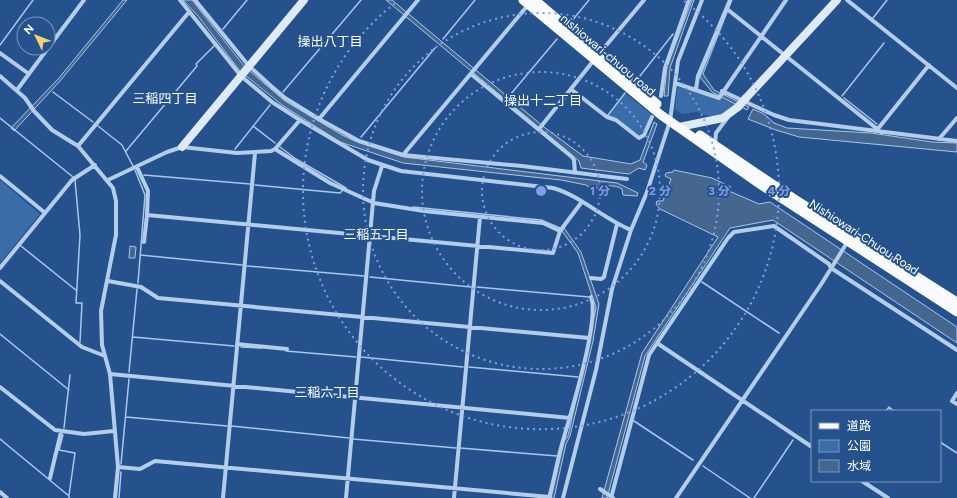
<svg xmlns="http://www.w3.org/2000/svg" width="957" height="498" font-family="Figtree,'Noto Sans JP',sans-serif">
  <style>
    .green { fill: #3a6ca9 }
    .water { fill: #45668f; stroke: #a8c7eb }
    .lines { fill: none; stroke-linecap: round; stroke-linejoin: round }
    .stream { stroke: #a8c7eb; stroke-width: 1.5 }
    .street { stroke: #b4cdea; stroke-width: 4 }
    .secondary { stroke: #dfeaf8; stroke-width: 8 }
    .primary { stroke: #f8fafe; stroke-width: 9 }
    .secondary-bridge { stroke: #dfeaf8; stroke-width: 8 }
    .ring { fill: none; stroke: #839eea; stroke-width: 2; stroke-dasharray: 2 4 }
    .labels { text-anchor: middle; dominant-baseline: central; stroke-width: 4; stroke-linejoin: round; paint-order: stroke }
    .street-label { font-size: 12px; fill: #fff; stroke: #25528c }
    .neighbourhood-label { font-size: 13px; fill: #fff; stroke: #25528c }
    .centre { fill: #839eea; stroke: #25528c; stroke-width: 2 }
    .ring-label { font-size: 12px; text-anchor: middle; font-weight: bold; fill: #839eea; stroke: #25528c; stroke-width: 4; stroke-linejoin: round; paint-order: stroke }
  </style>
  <rect width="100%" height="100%" fill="#25528c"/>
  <!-- green -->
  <path class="green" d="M677,87L695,91L719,100L723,97L736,104L723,114L713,117L696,112L682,114L675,109Z
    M625,93L651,114L645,130L639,135L608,115Z
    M0,180L40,214L0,263Z"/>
  <!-- water -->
  <path class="water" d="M123,0H127L60,81L14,131L11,128L59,78Z
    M183,0H192L245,67L285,101L342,135L355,141L404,157L617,183L638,193L637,196L623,195L622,189C615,184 600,185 593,190L586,185L561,180L403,163L340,142L282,105L240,71L198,16Z
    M386,0H392L544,127L583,156L631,164L640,160L654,122L657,124L643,162L647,165L645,170L639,168L629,174L581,168L579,161Z
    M692,0H694L670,68L668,96H664L667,67Z
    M732,0L703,74L714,90L749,107L747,110L712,92L700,77Z
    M753,109L764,114L774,123L787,128L871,133L932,142L957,143V152L799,137L776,130L748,119Z
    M674,170L712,178L731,187L729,191L759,204L770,202L957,327V343L773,220L730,228L645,356L607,498H602L642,353L718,237L660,209L656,204L657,201H663L671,179L665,176L666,173L673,172Z
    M564,228L581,252L599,304L593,341L570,436L566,444L554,498H551L564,441L568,436L596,308L578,253L562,231Z
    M130,246L136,247L135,258H129Z"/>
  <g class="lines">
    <!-- stream -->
    <path class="stream" d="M873,18L887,0
      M571,22L589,0
      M223,29L247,0
      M443,39L475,0
      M0,45L33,0
      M640,76L673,34
      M53,92L93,122
      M283,92L361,0
      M510,95L557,39
      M842,96L884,43
      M844,98L877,124
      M608,115L625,93
      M0,118L73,177
      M98,126L122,145L133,166
      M253,126L275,143
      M361,137L435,48
      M280,147L296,159L346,188
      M235,149L270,105
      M126,151L197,66L196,64L214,46
      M135,170L145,195L138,283
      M144,175L250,184
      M75,180L80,235L76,303H82L80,342
      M255,185L340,193L342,191
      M413,207L541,220L560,228
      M21,246L77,291
      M140,255L242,265
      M247,266L364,276
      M370,277L471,287
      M702,282L779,333
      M477,287L589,297
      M0,334L69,390
      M133,337L234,346
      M241,347L261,348
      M286,351L356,357
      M361,357L463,367
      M469,367L578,377
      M129,372L137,289
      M886,411L889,407L894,411
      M126,417L227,426
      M634,421L693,460
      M231,426L349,438
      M64,428L70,375
      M63,435L59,450L75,453L69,495
      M0,439L69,496V498
      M353,439L456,448
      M940,442L957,453
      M460,448L557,456
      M121,464L129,379
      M703,466L750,498
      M119,498L121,472
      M754,498L793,440"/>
    <!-- street -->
    <path class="street" d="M180,0L241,76L272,102L300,120L368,160L401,171L553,188C579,195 604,219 631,230
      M195,0L249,66L271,86L285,98L319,119L359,141L403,155L522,166L627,179
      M847,0L957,88
      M727,9L881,132
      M48,48L84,0
      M0,53L29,74
      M599,54L644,0
      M471,74L572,157L574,160L575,173
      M0,76L25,98L34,111L52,130L78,146L113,188L116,201V235L101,311L102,345L110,374L118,467L115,498
      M675,83L719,98L786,0
      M696,89L698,76L730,0
      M17,90L48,48
      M572,90L607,117L616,120L639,138L644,135L652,117
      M722,91L774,115L789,120L957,141
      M661,96L665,68L689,0
      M319,119L418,0
      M539,129L594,60
      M877,130L929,65
      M939,139L957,118
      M715,144L716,133L728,117
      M78,146L189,12
      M275,149L300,120
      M403,155L528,5
      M137,167L148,191L147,215L553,253L560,231L581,203
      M0,176L44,212
      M108,180L167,152L182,147L237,153L271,151L275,149L330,183L374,203L424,211L543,223L560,231
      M144,242L147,215
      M0,268L72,180L95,165
      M591,278L601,279L604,277L617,224
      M0,281L82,347L105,356
      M108,281L141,287L158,298L589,338
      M657,343L812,447
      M237,344L287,349
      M110,374L570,418
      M0,387L55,430L84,434L114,431
      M957,393L952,401L957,404
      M118,467L140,469L155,461L550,497
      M50,478L61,432
      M862,481L888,498
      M600,489L613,498
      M0,492L7,498
      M223,498L255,153
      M346,498L374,191L382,166
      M454,498L480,217
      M549,498C554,480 557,462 562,444C570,416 600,320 591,297
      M563,498L596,370L612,289L631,230L647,192L670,121L678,61L702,0
      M611,498L649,355L728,238L734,232L774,226L829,264L831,268L957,350
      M676,498L822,283L848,241"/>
    <!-- secondary -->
    <path class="secondary" d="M746,98L837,0
      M679,127L723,118L738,107
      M182,147L304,0"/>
    <!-- primary -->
    <path class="primary" d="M523,0L661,115L761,185L957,312
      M535,0L657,104
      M700,135L793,198L957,302"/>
    <!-- secondary-bridge -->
    <path class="secondary-bridge" d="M738,107L746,98"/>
  </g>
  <!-- distance rings -->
  <g class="ring">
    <circle cx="541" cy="191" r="59"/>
    <circle cx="541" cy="191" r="119"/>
    <circle cx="541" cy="191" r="178"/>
    <path d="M684 1A238 238 0 1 1 398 1"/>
  </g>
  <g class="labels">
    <!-- street labels -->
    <g class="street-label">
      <text transform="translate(608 55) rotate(40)">nishiowari-chuou road</text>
      <text transform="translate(864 237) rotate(33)">Nishiowari-Chuou Road</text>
    </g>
    <!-- neighbourhood labels -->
    <g class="neighbourhood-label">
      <text x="330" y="41">操出八丁目</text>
      <text x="165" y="98">三稲四丁目</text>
      <text x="543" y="100">操出十二丁目</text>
      <text x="376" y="234">三稲五丁目</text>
      <text x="327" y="392">三稲六丁目</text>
    </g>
  </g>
  <circle cx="541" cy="191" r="6" class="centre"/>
  <g class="ring-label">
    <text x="600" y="195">1 分</text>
    <text x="660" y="195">2 分</text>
    <text x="719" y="195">3 分</text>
    <text x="779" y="195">4 分</text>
  </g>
  <!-- legend -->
  <rect x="811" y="410" width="130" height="72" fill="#25528c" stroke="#7c97ba"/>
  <rect x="819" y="423" width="20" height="6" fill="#f8fafe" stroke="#7c97ba"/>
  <text x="847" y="430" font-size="12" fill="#ffffff">道路</text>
  <rect x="819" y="440" width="20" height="12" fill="#3a6ca9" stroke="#7c97ba"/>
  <text x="847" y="450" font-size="12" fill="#ffffff">公園</text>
  <rect x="819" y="460" width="20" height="12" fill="#45668f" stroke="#7c97ba"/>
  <text x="847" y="470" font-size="12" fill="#ffffff">水域</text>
  <!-- north arrow -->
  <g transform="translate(36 36) rotate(313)"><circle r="19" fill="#25528c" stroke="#7c97ba"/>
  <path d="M0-3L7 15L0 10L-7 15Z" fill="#f4d078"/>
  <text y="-6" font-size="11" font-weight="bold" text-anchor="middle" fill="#ffffff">N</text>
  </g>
</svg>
